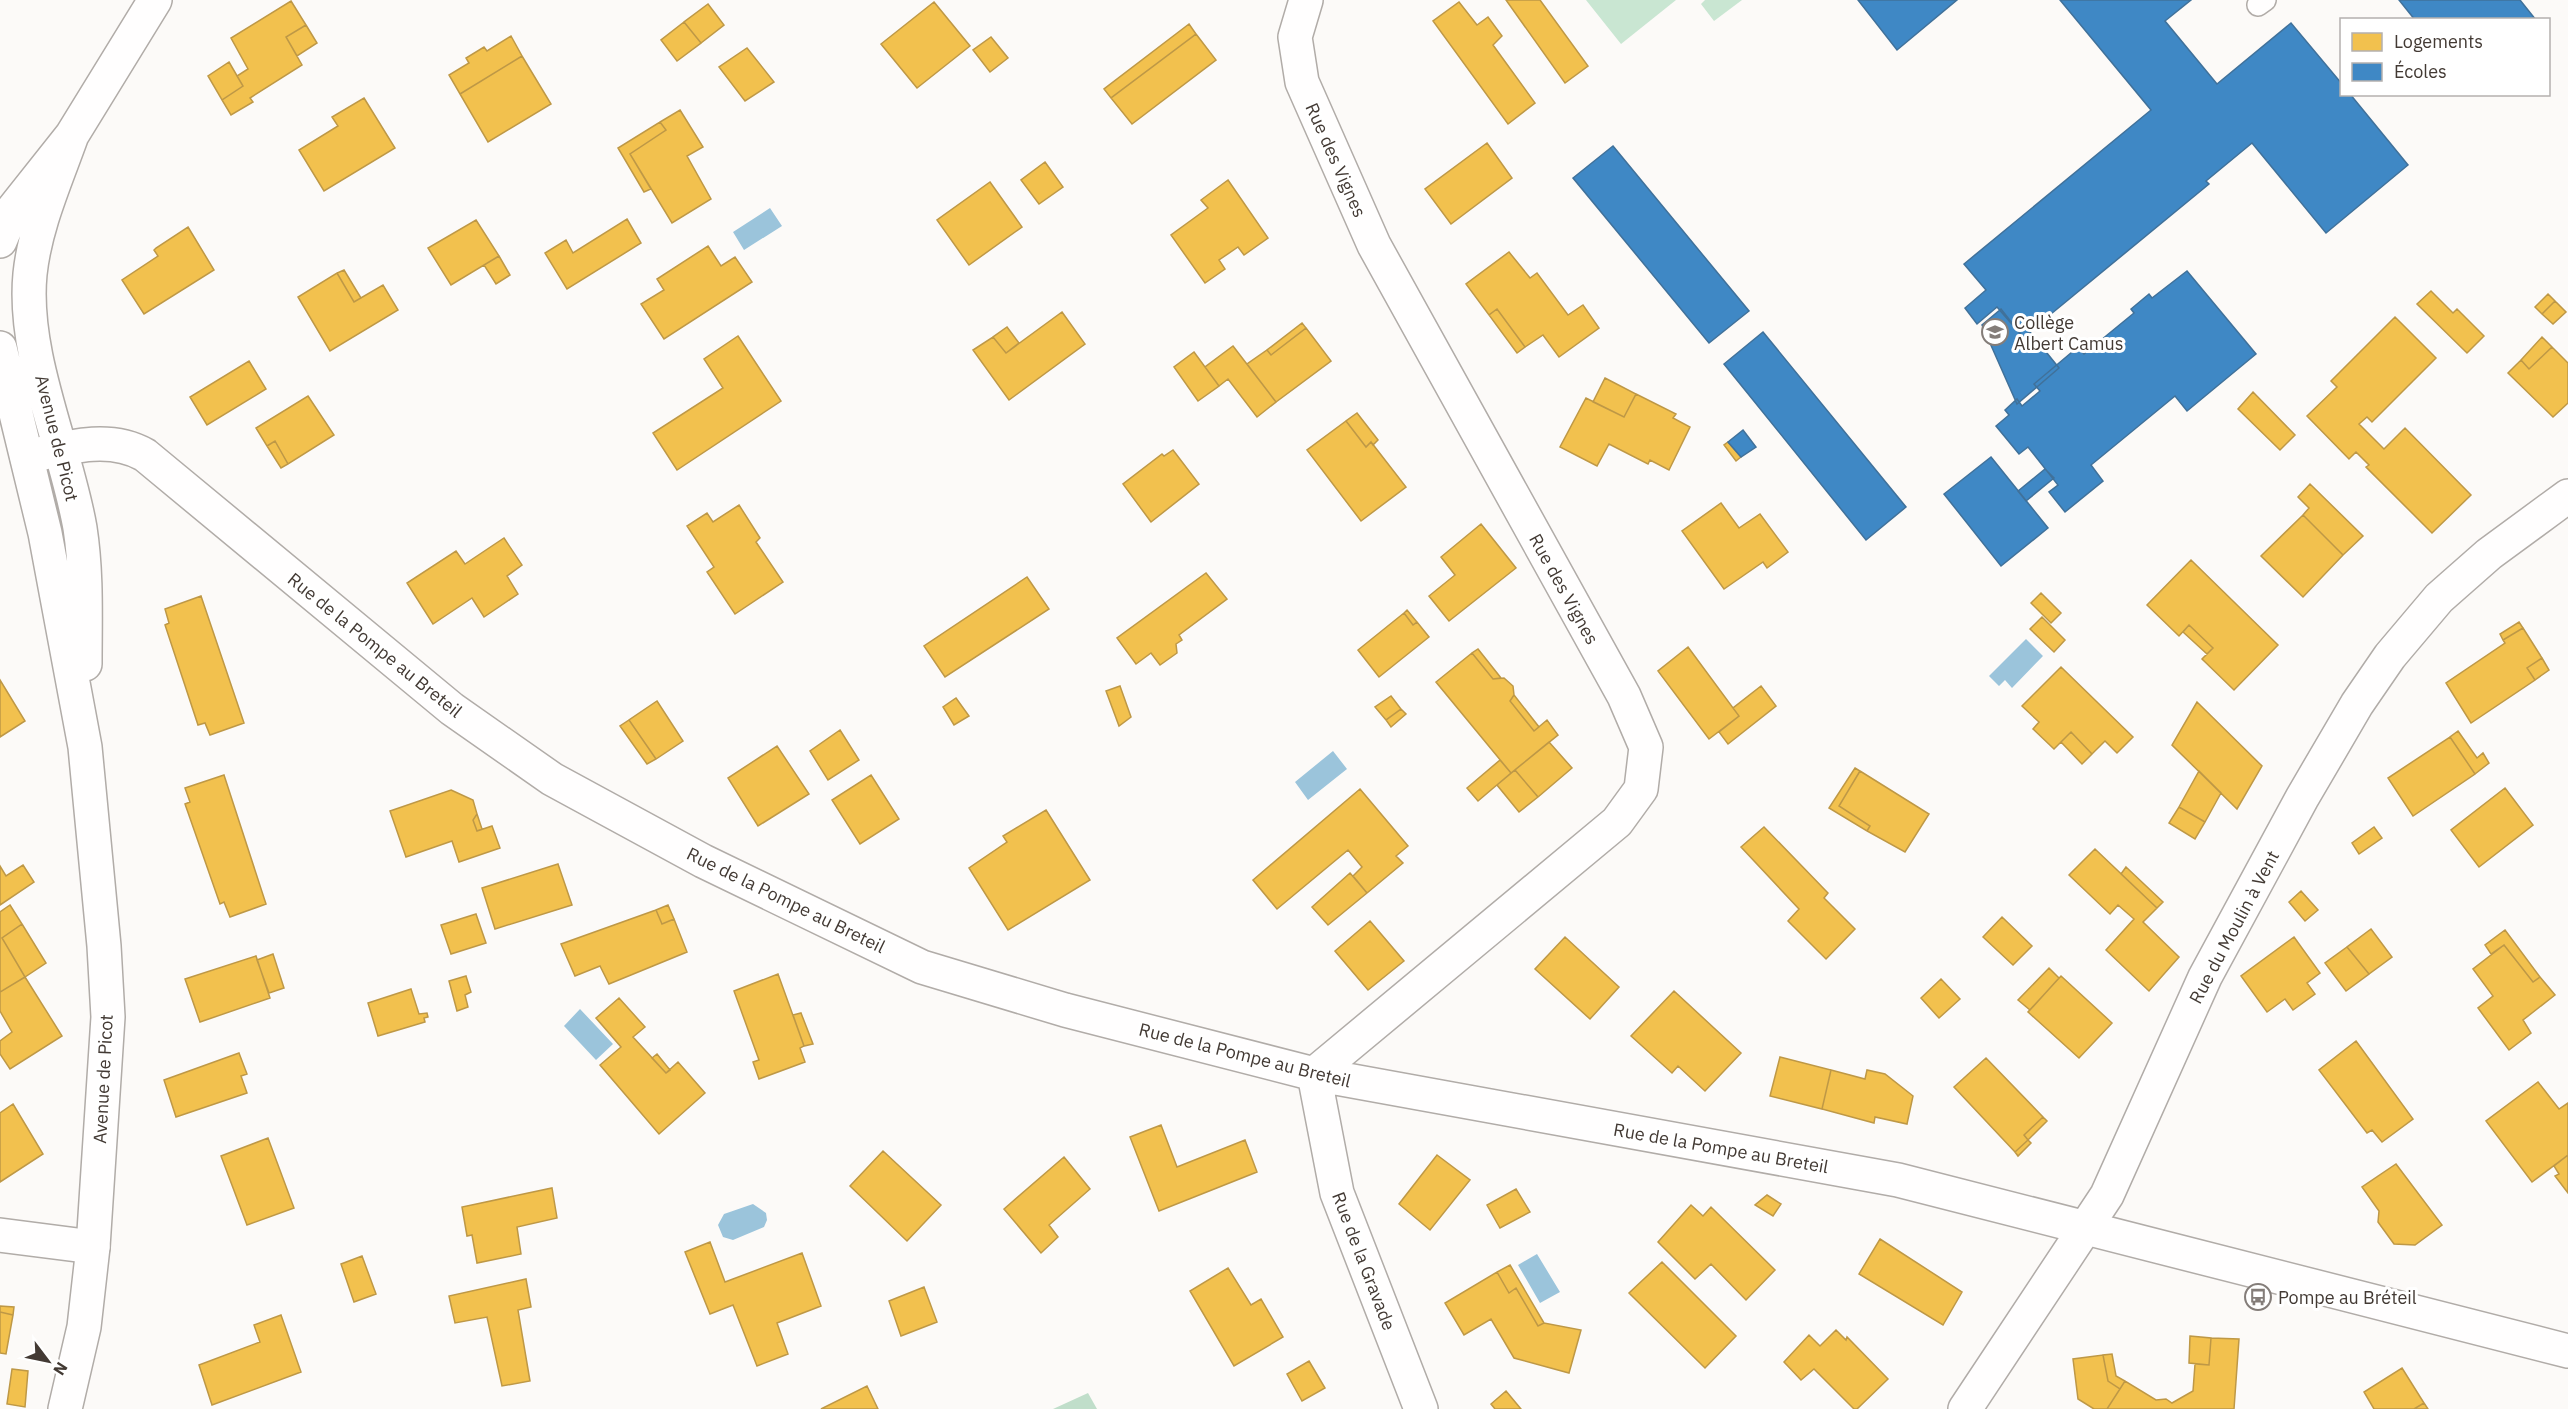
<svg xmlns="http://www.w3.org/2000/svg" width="2568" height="1409" font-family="'IBM Plex Sans',sans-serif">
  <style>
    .green { fill: #c9e6d2 }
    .forest { fill: #c0deca }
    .water { fill: #9bc4db }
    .homes { fill: #f2c14e; stroke: #be9846; stroke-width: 1.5 }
    .schools { fill: #3f88c5; stroke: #40719a; stroke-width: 1.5 }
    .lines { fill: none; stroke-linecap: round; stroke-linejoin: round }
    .service-casing { stroke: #b1aca8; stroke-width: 24 }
    .minor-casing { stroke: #b1aca8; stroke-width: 36 }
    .tertiary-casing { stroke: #b1aca8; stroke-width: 36 }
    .service { stroke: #fffefe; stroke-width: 21 }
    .minor { stroke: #fffefe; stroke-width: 33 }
    .tertiary { stroke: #fffefe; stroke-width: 33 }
    .labels { text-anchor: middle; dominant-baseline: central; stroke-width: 6; stroke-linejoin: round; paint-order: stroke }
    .street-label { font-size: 18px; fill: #433a34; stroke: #fff }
    .poi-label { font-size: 18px; fill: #433a34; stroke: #fff; text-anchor: start }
  </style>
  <rect width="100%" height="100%" fill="#fcfaf8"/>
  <!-- green -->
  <path class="green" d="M1586,0H1676L1621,44Z
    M1705,0H1742L1714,21L1701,4Z"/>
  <!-- forest -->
  <path class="forest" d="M1088,1393L1097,1409H1053Z"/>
  <!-- water -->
  <path class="water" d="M770,208L782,226L744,250L733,232Z
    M2026,639L2043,656L2012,688L2005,680L1999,686L1989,676Z
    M1333,751L1347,769L1308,800L1295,782Z
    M580,1009L613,1044L596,1060L564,1026Z
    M753,1204L766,1213L767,1220L764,1227L733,1240L723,1237L718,1225L724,1214Z
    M1537,1254L1560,1292L1540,1303L1518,1265Z"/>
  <!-- homes -->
  <path class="homes" d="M1506,0H1540L1588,66L1565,83Z
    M291,1L306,25L286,37L302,65L250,98L253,102L231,115L222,100L243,86L237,76L248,69L231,38Z
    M934,2L970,46L917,88L881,44Z
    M1459,2L1477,25L1488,17L1502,36L1493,45L1535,103L1508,124L1433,21Z
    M708,4L724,25L701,43L684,22Z
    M684,22L701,43L677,61L661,40Z
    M1189,24L1196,34L1111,98L1104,89Z
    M306,25L317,43L297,56L286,37Z
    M1196,34L1216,60L1132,124L1111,98Z
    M511,36L522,56L460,94L449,75L469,63L466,58L484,47L487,51Z
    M991,37L1008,58L990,72L973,50Z
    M747,48L774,82L745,101L719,67Z
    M522,56L551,104L488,142L460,94Z
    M229,62L243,86L222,100L208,76Z
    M364,98L395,148L324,191L299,150L338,126L332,117Z
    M680,110L703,147L687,156L711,199L672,223L630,154L666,130L660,122Z
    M660,122L666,130L630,154L651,189L644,192L618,148Z
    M1487,143L1512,178L1451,224L1425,189Z
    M1045,162L1063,187L1039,204L1021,180Z
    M1228,180L1268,238L1244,255L1238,247L1219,260L1225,269L1205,283L1171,235L1208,208L1201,200Z
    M990,182L1022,227L969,265L937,220Z
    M627,219L641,243L567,289L545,253L566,240L573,253Z
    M476,220L499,256L451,285L428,248Z
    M188,227L214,270L144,314L122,280L158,256L154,250L156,248Z
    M708,246L721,266L735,257L752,282L664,339L641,304L664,290L657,279Z
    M1509,252L1530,278L1537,273L1568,315L1583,305L1599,328L1559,357L1543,335L1525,347L1497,309L1489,315L1466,284Z
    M499,256L510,275L496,284L484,265Z
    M344,270L361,298L354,302L337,273Z
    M337,273L354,302L383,285L398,310L330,351L298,297Z
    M2431,291L2453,313L2457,309L2484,336L2467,353L2417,304Z
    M2548,294L2555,301L2542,314L2535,307Z
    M2555,301L2566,312L2553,324L2542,314Z
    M1497,309L1525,347L1517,353L1489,315Z
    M1062,312L1085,344L1009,400L973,350L993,337L1006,353Z
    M2395,317L2436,358L2372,422L2367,417L2359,424L2384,449L2405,428L2471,495L2432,533L2366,467L2369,465L2356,452L2349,459L2307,416L2337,387L2331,381Z
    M1302,323L1306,328L1271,355L1267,350Z
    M1007,327L1019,343L1006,353L993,337Z
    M1306,328L1331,361L1276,402L1247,364L1267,350L1271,355Z
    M738,336L781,401L677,470L653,433L723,388L704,359Z
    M2542,337L2552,347L2529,369L2521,360Z
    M1233,346L1276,402L1257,417L1228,379L1219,386L1205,367Z
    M2552,347L2568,363V403L2553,417L2508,373L2521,360L2529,369Z
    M1194,352L1219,386L1198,401L1174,367Z
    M249,361L266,389L207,425L190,397Z
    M1605,378L1636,394L1624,417L1593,402Z
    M2253,392L2295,435L2280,450L2238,409Z
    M1636,394L1676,414L1673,418L1690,427L1669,470L1650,460L1648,464L1609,444L1597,466L1560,447L1586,398L1624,417Z
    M308,396L334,435L288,464L275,441L267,446L256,428Z
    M1357,413L1378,440L1373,445L1371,442L1366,447L1346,421Z
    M1346,421L1366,447L1371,442L1406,487L1361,521L1307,450Z
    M275,441L288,464L281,468L267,446Z
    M1728,442L1741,457L1736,461L1724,445Z
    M1173,450L1199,484L1151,522L1123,484L1162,454L1164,456Z
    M2310,484L2363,536L2343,555L2303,515L2309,508L2298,497Z
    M1721,503L1739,528L1760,514L1788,552L1767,568L1763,562L1724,589L1682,531Z
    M739,505L760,538L756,542L783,582L735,614L707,572L714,567L687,526L707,513L713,522Z
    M2303,515L2343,555L2303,597L2261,556Z
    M1481,524L1516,568L1449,621L1429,596L1455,575L1441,557Z
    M504,538L522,565L507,576L518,594L484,617L472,598L433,624L407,583L456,551L465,564Z
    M2191,560L2278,645L2234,690L2202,659L2213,648L2189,625L2179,636L2147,605Z
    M1206,573L1227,599L1179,635L1182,640L1176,644L1177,653L1160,665L1151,653L1136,664L1117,638Z
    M1027,577L1049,609L945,677L924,646Z
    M2041,593L2061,613L2051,623L2031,603Z
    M201,596L244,723L210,735L205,723L198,725L165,625L169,623L165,609Z
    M1407,610L1417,622L1413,625L1404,613Z
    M1404,613L1413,625L1417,622L1429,637L1379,677L1358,650Z
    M2042,617L2065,640L2054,652L2030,629Z
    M2519,622L2523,628L2503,640L2500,634Z
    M2189,625L2213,648L2207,654L2183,632Z
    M2523,628L2542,658L2527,668L2535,680L2471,723L2446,683L2505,643L2503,640Z
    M1688,647L1739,716L1709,739L1658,671Z
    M1478,649L1501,678L1493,679L1472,653Z
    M1472,653L1493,679L1504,678L1513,686L1514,695L1510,701L1534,731L1547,720L1558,735L1511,773L1436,682Z
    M2542,658L2549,670L2535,680L2527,668Z
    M2061,667L2133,737L2117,753L2105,741L2092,754L2071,732L2054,749L2033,729L2039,722L2022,706Z
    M0,680L25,721L0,737Z
    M1120,686L1131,717L1119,726L1106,691Z
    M1761,686L1776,706L1728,744L1719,732L1739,716L1733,708Z
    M1514,695L1539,727L1534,731L1510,701Z
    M1391,696L1401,709L1386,720L1375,707Z
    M956,698L969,716L954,725L943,707Z
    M657,701L683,741L656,759L629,720Z
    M2197,702L2262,766L2237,809L2172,745Z
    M1401,709L1406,714L1391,727L1386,720Z
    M629,720L656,759L647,764L620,726Z
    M840,730L859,760L828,780L810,751Z
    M2458,731L2477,758L2483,753L2489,763L2475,774L2450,737Z
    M2071,732L2092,754L2082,764L2061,742Z
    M2450,737L2475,774L2413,816L2388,778Z
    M1549,742L1572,768L1538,797L1515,770Z
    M777,746L809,794L758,826L728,778Z
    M1500,760L1511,773L1478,801L1467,788Z
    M1855,768L1860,771L1839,806L1870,826L1867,831L1829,808Z
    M1515,770L1538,797L1519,812L1497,785Z
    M1860,771L1929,814L1905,852L1867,831L1870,826L1839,806Z
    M2199,771L2221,793L2205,822L2179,807Z
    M224,775L266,904L230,917L224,902L220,904L185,804L190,802L185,788Z
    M871,775L899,819L860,844L832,800Z
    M2505,788L2533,825L2479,867L2451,830Z
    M1360,789L1408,846L1396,856L1403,863L1367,893L1353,876L1362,867L1348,850L1277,909L1253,880Z
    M451,790L473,800L477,814L473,820L477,831L492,826L500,848L459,862L452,841L406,857L390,811Z
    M2179,807L2205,822L2195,839L2169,823Z
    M1046,810L1090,880L1008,930L969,868L1007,842L1003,836Z
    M477,814L482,829L477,831L473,820Z
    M1764,827L1828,893L1824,898L1855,929L1826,959L1788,921L1799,909L1741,847Z
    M2374,827L2382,838L2359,854L2352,843Z
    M2095,849L2157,908L2143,922L2179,957L2149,991L2106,950L2134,919L2118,905L2110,914L2069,875Z
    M558,864L572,905L495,929L482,888Z
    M23,865L34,882L0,905V866L6,876Z
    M2126,867L2163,902L2157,908L2121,874Z
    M1350,873L1367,893L1328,925L1312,907Z
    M2301,891L2318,910L2305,921L2289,902Z
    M10,905L22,924L2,938L25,977L0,992V912Z
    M668,905L674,919L662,924L656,910Z
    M656,910L662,924L674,919L687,952L609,984L600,966L575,976L561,944Z
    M476,914L486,943L451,954L441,925Z
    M2002,917L2032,946L2013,965L1983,937Z
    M1370,921L1404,961L1368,990L1335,951Z
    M22,924L46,963L25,977L2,938Z
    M2371,929L2392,957L2369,974L2347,947Z
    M2505,930L2540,977L2533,982L2504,945L2491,954L2485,945Z
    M1565,937L1619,987L1590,1019L1535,969Z
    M2294,937L2320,973L2307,983L2315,994L2293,1010L2285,999L2267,1012L2241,976Z
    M2504,945L2533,982L2540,977L2555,995L2523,1020L2531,1033L2509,1050L2478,1008L2493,996L2473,969Z
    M2347,947L2369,974L2346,991L2325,963Z
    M273,954L284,988L269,993L257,960Z
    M256,956L270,998L200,1022L185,979Z
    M2049,968L2059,978L2030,1010L2018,1000Z
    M778,974L804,1046L800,1048L805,1062L759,1079L753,1062L759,1060L734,991Z
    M466,976L471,992L465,995L468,1007L457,1011L449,981Z
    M2061,976L2112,1023L2079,1058L2028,1012Z
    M25,977L62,1036L10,1069L0,1054V1041L12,1032L0,1011V992Z
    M1941,979L1960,999L1939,1018L1921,998Z
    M411,989L419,1014L427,1013L428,1017L424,1018L425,1022L378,1036L368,1003Z
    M1674,991L1741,1053L1705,1091L1678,1066L1672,1073L1631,1036Z
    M619,998L645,1027L633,1037L666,1073L678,1062L705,1093L659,1134L600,1065L621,1047L596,1018Z
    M801,1013L813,1044L804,1046L793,1015Z
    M2356,1041L2413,1119L2382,1142L2372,1130L2367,1133L2319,1070Z
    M239,1053L247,1074L241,1076L247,1093L176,1117L164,1080Z
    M657,1054L670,1070L666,1073L652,1058Z
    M1780,1057L1831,1070L1822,1109L1770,1096Z
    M1986,1058L2043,1117L2024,1135L2028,1140L2015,1152L1954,1087Z
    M1831,1070L1865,1079L1867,1070L1885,1074L1913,1096L1907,1124L1875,1117L1874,1123L1822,1109Z
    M2538,1082L2559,1109L2568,1103V1155L2532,1182L2486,1121Z
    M13,1104L43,1154L0,1182V1113Z
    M2043,1117L2047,1121L2028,1140L2024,1135Z
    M1161,1125L1177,1167L1245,1140L1257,1172L1159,1211L1130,1137Z
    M268,1138L294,1208L247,1225L221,1156Z
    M2028,1140L2031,1143L2018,1156L2015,1152Z
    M883,1151L941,1205L907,1241L850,1186Z
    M1437,1155L1470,1180L1430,1230L1399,1204Z
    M2568,1155V1193L2555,1176L2559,1174L2554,1166Z
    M1064,1157L1090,1189L1049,1225L1058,1237L1041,1253L1004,1209Z
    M2396,1164L2442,1225L2415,1245L2394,1244L2378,1222L2379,1211L2362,1187Z
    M552,1188L557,1218L517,1227L521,1254L477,1263L472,1235L467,1236L462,1207Z
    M1516,1189L1530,1212L1500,1228L1487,1205Z
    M1767,1195L1781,1204L1773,1216L1755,1205Z
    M1691,1205L1703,1216L1711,1207L1775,1270L1746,1300L1711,1264L1695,1279L1658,1242Z
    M1880,1239L1962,1292L1943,1325L1859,1274Z
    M710,1242L725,1282L802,1253L821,1306L777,1323L788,1354L757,1366L733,1305L710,1314L685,1252Z
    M362,1256L376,1294L354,1302L341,1264Z
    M1662,1262L1736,1336L1705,1368L1629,1293Z
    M1510,1265L1544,1323L1538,1326L1516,1288L1509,1293L1497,1272Z
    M1228,1268L1251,1305L1261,1299L1283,1337L1234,1366L1190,1291Z
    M1497,1272L1509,1293L1516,1288L1538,1326L1544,1323L1581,1330L1569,1373L1514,1358L1491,1319L1464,1335L1445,1303Z
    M526,1279L531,1307L518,1310L530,1381L502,1386L487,1317L455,1323L449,1296Z
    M924,1287L937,1322L901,1336L889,1301Z
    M0,1306L14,1307L13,1315L0,1312Z
    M0,1312L13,1315L6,1354L0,1353Z
    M281,1315L301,1372L212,1405L199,1365L260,1342L254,1325Z
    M1836,1330L1846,1340L1847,1337L1888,1379L1857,1409H1854L1814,1369L1801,1380L1784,1362L1809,1335L1820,1346Z
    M2190,1336L2211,1338L2209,1365L2189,1363Z
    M2211,1338L2239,1339L2234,1409H2107L2125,1381L2156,1400L2166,1399L2172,1403L2193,1391L2195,1364L2209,1365Z
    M2112,1354L2116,1376L2125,1381L2120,1389L2108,1381L2103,1355Z
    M2103,1355L2108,1381L2120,1389L2107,1409H2094L2078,1399L2073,1359Z
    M1309,1361L1325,1388L1302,1401L1287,1374Z
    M2402,1368L2424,1403L2414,1409H2374L2364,1392Z
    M12,1369L28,1371L25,1407L7,1404Z
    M867,1386L878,1409H821Z
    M1506,1391L1521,1409H1495L1491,1404Z
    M2424,1403L2428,1409H2414Z"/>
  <!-- schools -->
  <path class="schools" d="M1858,0H1957L1897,50Z
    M2060,0H2191L2165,21L2217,84L2291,23L2342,84V94H2350L2408,165L2326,233L2252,143L2206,181L2209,184L2023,337L1997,307L1977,324L1965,308L1986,290L1964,264L2151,110Z
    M2399,0H2520L2536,20H2415Z
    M1613,146L1749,311L1709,343L1573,178Z
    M2187,271L2256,354L2187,411L2175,396L2091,465L2103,481L2065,512L2049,492L2058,485L2028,447L2019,454L1996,426L2009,415L2005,410L2017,399L2022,406L2040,391L2034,384L2078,347L2084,354L2134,313L2131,309L2149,294L2152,298Z
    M2001,309L2023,337L2030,332L2059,368L2017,404L1982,325Z
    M1763,332L1906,507L1866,540L1724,364Z
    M1743,430L1756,447L1741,457L1728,442Z
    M1991,457L2048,528L2001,566L1944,494Z
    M2045,469L2054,478L2026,501L2018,491Z"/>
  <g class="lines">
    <defs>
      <path id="service" d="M2258,5L2265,0"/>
      <path id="minor" d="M1306,0L1295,37L1302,82L1374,245L1624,696L1646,747L1641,789L1617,822L1314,1074L1337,1193L1421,1409
        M27,457C65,448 108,434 145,455L452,709L552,779L703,861L922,967L1065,1010L1314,1074L1898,1180L2568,1351
        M0,1235L93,1247
        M1965,1409L2107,1195L2205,977L2302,798L2357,704L2390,656L2439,598L2489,554L2568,496"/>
      <path id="tertiary" d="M72,135C56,180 35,226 30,274C22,356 66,447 80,528C87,573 85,619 85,664
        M0,241L14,208L72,135L155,0
        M0,348L45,533L85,747L104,946L108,1017L93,1247L84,1327L65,1409"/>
    </defs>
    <!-- service casing -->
    <use href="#service" class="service-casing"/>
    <!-- minor casing -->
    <use href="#minor" class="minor-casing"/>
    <!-- tertiary casing -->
    <use href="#tertiary" class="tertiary-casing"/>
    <!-- service -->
    <use href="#service" class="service"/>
    <!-- minor -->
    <use href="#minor" class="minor"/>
    <!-- tertiary -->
    <use href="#tertiary" class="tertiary"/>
  </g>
  <!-- icons -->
  <defs>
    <symbol id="school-ring" viewBox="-11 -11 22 22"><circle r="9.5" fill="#fff" stroke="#847d79" stroke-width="1.5"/><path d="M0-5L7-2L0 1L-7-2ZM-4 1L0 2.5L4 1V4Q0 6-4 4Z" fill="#847d79"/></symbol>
    <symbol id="bus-ring" viewBox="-11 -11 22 22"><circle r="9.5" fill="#fff" stroke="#847d79" stroke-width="1.5"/><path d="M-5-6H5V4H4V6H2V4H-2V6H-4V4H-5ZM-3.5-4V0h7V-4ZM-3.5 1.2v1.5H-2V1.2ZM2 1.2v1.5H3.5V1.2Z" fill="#847d79"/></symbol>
  </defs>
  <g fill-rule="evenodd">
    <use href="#school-ring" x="1980" y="317" width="30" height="30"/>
    <use href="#bus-ring" x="2243" y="1282" width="30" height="30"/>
  </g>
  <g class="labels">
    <!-- street labels -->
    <g class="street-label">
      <text transform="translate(1336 160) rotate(66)">Rue des Vignes</text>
      <text transform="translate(57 438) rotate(76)">Avenue de Picot</text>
      <text transform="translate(1564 589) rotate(61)">Rue des Vignes</text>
      <text transform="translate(375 645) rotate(39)">Rue de la Pompe au Breteil</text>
      <text transform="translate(786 900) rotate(26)">Rue de la Pompe au Breteil</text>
      <text transform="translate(2234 927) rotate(-62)">Rue du Moulin à Vent</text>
      <text transform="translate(1245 1055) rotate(14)">Rue de la Pompe au Breteil</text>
      <text transform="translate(103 1079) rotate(-87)">Avenue de Picot</text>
      <text transform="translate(1721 1148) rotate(10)">Rue de la Pompe au Breteil</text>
      <text transform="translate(1364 1261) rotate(69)">Rue de la Gravade</text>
    </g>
    <!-- poi labels -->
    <g class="poi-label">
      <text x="2014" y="322">Collège<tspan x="2014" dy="21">Albert Camus</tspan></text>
      <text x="2278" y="1297">Pompe au Bréteil</text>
    </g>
  </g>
  <!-- legend -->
  <rect x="2340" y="18" width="210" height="78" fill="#ffffff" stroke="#b4b0ae" stroke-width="1.5"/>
  <rect x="2352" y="33" width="30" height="18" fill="#f2c14e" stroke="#b4b0ae" stroke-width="1.5"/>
  <text x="2394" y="48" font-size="18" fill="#433a34">Logements</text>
  <rect x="2352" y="63" width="30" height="18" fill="#3f88c5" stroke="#b4b0ae" stroke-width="1.5"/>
  <text x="2394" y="78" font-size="18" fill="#433a34">Écoles</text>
  <!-- north arrow -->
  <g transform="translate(48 1361) rotate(122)" stroke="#ffffff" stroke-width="4.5" paint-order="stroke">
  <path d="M0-4.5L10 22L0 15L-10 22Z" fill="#433a34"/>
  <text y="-9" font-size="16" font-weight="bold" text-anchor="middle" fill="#433a34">N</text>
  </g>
</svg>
